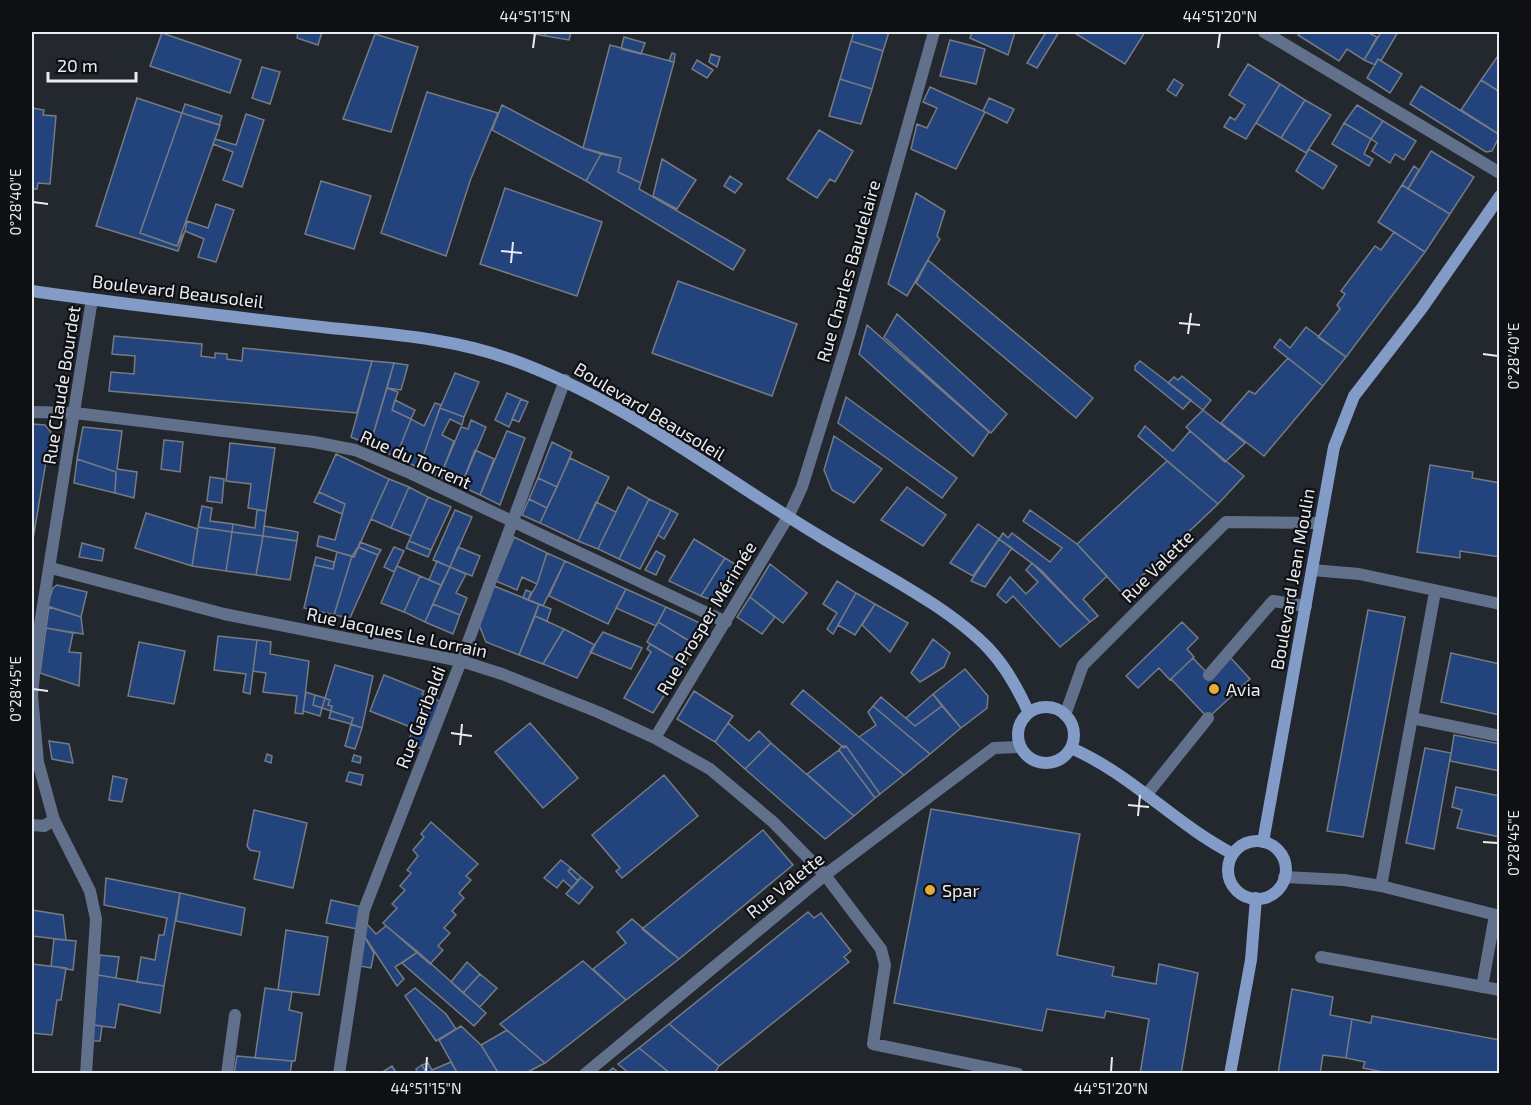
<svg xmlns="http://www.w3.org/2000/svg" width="1531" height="1105" font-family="'Exo 2',sans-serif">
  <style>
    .building { fill: #23437c; stroke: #767b83; stroke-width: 1.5 }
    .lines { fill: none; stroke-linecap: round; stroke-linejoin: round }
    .lane { stroke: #61718c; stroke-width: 12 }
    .street { stroke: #61718c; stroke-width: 12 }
    .secondary { stroke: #829bc7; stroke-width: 12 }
    .ticks { fill: none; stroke: #e9ebf0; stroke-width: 2 }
    .poi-dot { fill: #e6ad36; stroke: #0e1013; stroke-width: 2 }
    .labels { text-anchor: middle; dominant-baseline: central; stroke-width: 4.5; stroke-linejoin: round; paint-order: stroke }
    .street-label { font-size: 18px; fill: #e9ebf0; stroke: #0e1013 }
    .poi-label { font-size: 18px; fill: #e9ebf0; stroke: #0e1013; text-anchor: start }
    .neatline { fill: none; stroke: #e9ebf0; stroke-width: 2 }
    .ticks-label { font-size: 15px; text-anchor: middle; fill: #e9ebf0 }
  </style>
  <rect width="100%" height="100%" fill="#23272e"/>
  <!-- building -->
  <path class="building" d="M298,32H322L318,45L297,38Z
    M523,32H546L545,36Z
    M546,32H571L569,40L545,36Z
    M854,32H889L883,51L851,41Z
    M972,32H1015L1008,55L970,38Z
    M1046,32H1059L1037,68L1027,63Z
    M1073,32H1145L1125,64Z
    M1301,32H1367L1377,37L1364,60L1347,49L1339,61L1298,35Z
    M1381,32H1398L1381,61L1378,59L1375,65L1364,60Z
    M162,33L241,60L230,93L150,66Z
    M375,34L418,47L391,132L343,119Z
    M624,37L645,43L641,54L621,49Z
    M950,40L985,49L976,84L940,76Z
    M851,41L883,51L872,89L840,79Z
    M610,45L674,62L641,183L618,172L621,158L583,148Z
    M672,53L675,54L674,62L669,61Z
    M1500,53V92L1481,80Z
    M711,54L720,57L717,67L709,62Z
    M1378,59L1402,74L1390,93L1367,78Z
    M697,60L713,70L707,78L692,69Z
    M1248,64L1280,84L1246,139L1224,127L1230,117L1235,120L1245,105L1229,95Z
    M262,67L280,72L270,104L252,98Z
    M840,79L872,89L861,124L829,116Z
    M1174,79L1183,85L1176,96L1167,90Z
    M1481,80L1500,92V135L1461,110Z
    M1280,84L1305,100L1281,138L1256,123Z
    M1421,86L1500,135L1492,151L1486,152L1410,104Z
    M930,87L985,112L956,169L911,149L917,124L927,128L937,108L923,102Z
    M427,92L498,113L470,181L446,256L381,233Z
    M137,98L182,113L140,233L177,246L185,231L178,251L96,226Z
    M989,98L1014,109L1007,123L983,111Z
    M1305,100L1331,115L1306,153L1281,138Z
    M185,104L222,116L219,125L182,113Z
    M502,105L583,148L601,154L586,181L492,130Z
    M1357,105L1383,121L1371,139L1344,123Z
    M32,108L44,110L43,115L56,116L50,184L38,183L37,189H32Z
    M182,113L220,125L177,246L140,233Z
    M246,114L264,120L242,187L223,180L233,152L213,144L215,139L236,145Z
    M1383,121L1416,141L1404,160L1395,154L1390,163L1372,151L1377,143L1371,139Z
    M1344,123L1371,139L1364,154L1373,159L1369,166L1332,144Z
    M819,130L853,151L835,182L830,179L817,198L787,179Z
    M1309,149L1337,166L1323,189L1296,171Z
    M1431,151L1474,177L1450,214L1408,189Z
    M601,154L621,158L618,172L641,183L639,189L745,250L733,270L586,181Z
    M662,159L696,180L677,209L653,196Z
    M1414,166L1419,170L1408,189L1402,185Z
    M730,176L742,184L735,193L724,186Z
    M321,181L371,196L354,249L305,234Z
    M1402,185L1450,214L1425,252L1378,222Z
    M505,188L602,222L577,296L480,264Z
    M916,193L945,211L937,236L940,239L907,296L888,284Z
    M216,204L234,210L216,262L198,257L204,239L185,231L187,221L208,228Z
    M1394,232L1425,252L1346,357L1318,337L1340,309L1337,305L1345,294L1341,291L1375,246L1381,250Z
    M928,260L1093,398L1076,418L916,283Z
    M678,281L797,324L772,396L652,353Z
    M897,314L1007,414L991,433L884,337Z
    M867,325L989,432L973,456L859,354Z
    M1306,327L1346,357L1323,386L1274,347L1280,339L1290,348Z
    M114,336L202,344L201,356L215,358V353L227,354V359L242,361L243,348L372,361L357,413L109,391L111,372L134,374L135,356L112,354Z
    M1288,358L1323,386L1264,456L1221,423L1249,391L1255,394Z
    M372,361L394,363L370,445L351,437Z
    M1140,361L1191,400L1183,409L1135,370V366Z
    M394,363L408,365L401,390L387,388Z
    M455,373L479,382L464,417L440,408Z
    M1182,376L1211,400L1203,410L1168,383L1174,377L1178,380Z
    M387,388L398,392L392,410L411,419L396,457L370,445Z
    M507,393L521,399L509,427L495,420Z
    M846,397L957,478L942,498L838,423Z
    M521,399L528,402L519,422L512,419Z
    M395,400L415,410L411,419L392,410Z
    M435,403L441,405L419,468L396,457L411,419L424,426Z
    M440,408L464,417L462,425L450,419L442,435L454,441L440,477L419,468Z
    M1203,410L1245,443L1225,462L1186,427Z
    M471,420L486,427L461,486L440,477L461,427L468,429Z
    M32,424L45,425L51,432L33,539Z
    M1145,426L1173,451L1190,431L1244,476L1218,504L1138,436Z
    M83,427L122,431L117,469L137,472L134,498L115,493L116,472L77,459Z
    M507,431L525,438L500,505L480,495Z
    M834,436L882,469L854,503L832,490L824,470Z
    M164,440L183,442L180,472L161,469Z
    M552,442L572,452L557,487L538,478Z
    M230,443L275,448L266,511L248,508L251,484L226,481Z
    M475,450L494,459L480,495L461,486Z
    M336,454L389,479L354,557L317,546L319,536L335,540L345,504L319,492Z
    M570,458L609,477L578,541L540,523Z
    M77,459L116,472L115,493L74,483Z
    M1167,461L1218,504L1123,594L1077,544Z
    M1430,465L1473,472L1472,478L1500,483V557L1460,551V558L1417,552Z
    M210,477L224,479L222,503L207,501Z
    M538,478L557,487L547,508L529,499Z
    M389,479L409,487L391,528L371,519Z
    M409,487L428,497L411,536L391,528Z
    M628,487L649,499L619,559L598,549Z
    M907,487L946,515L923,546L881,520Z
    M319,492L345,504L342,514L314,502Z
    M428,497L451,507L431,550L409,541Z
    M529,499L547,508L540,523L522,515Z
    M649,499L671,510L640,569L619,559Z
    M596,502L616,512L598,549L578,541Z
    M202,506L212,508L210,521L233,524L232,532L198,527Z
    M257,510L266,511L263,536L232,532L233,524L255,528Z
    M455,510L472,517L450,567L433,560Z
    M671,510L678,514L664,539L658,535Z
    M1030,510L1077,544L1107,576L1083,599L1098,616L1090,622L1041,570L999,539L1003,533L1008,538L1012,533L1050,562L1062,548L1023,521Z
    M146,513L198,529L192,566L135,548Z
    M978,524L999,539L973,576L950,563Z
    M264,526L298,532L297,541L263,536Z
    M198,527L232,532L226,571L192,566Z
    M232,532L263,536L256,575L226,571Z
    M263,536L297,541L290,580L256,575Z
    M514,537L547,553L537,584L522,577L517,590L496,581Z
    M694,539L725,558L701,596L669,581Z
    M999,539L1012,548L985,587L971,581Z
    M409,541L431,550L428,557L406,548Z
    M360,542L381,550L378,555L358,547Z
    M82,543L104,549L102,561L79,557Z
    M358,547L378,555L350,618L334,615L352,556Z
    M394,547L404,551L394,572L384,567Z
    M458,547L480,556L472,576L450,567Z
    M656,551L665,556L656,575L645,570Z
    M337,552L352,556L334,615L304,608L314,565L333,569Z
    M547,553L565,561L543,606L528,600L537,584Z
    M316,557L334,562L333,569L314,565Z
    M725,558L741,568L720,603L701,596Z
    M437,561L450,567L441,585L429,580Z
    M565,561L626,589L608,624L549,596Z
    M1032,563L1090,622L1060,647L1013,596L1006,603L997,595L1010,577L1026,594L1038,582L1026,570Z
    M770,564L807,593L783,623L750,597Z
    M397,566L420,576L404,612L381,603Z
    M450,567L466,574L456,593L467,598L460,615L433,604Z
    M420,576L441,585L425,622L404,612Z
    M837,581L856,593L833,634L827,629L837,613L823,604Z
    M57,585L87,592L81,617L47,606L53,588Z
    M494,586L539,604L519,655L486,642L479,625Z
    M626,589L666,607L656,626L616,608Z
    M526,590L531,592L528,600L523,598Z
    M856,593L875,604L855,635L838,625Z
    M750,597L775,617L762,634L737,617Z
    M433,604L460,615L453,634L425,622Z
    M539,604L551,609L547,621L535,616Z
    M875,604L908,623L890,652L862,625Z
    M49,607L81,617L83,634L46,628Z
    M666,607L706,626L696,645L658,622Z
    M1368,610L1405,617L1363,837L1327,831Z
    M535,616L564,629L543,664L519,655Z
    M658,622L696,645L684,664L647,642Z
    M1182,622L1198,638L1187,649L1194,657L1170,680L1159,668L1138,688L1126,676Z
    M46,628L73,633L69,652L81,653L79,686L40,673Z
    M564,629L595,645L577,678L543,664Z
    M603,632L642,648L631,669L590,652Z
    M218,636L257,640L250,694L243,692L246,674L214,670Z
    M933,639L950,653L944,667L920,682L911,673Z
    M257,640L271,642L270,654L309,661L303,714L295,713L297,696L263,692L266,673L253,671Z
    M139,642L185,651L174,704L128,696Z
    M650,644L684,664L653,713L624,698L651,652L647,649Z
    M1451,653L1500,664V715L1441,702Z
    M1229,656L1250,679L1208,718L1171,679L1193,658L1209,675Z
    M335,665L373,676L362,728L351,724L353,718L331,711L332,706L328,705L330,700L325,698Z
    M965,669L988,696L987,708L961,728L933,694Z
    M384,675L424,691L422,694L442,702L424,750L408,743L413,728L370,711Z
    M803,690L859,737L904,775L880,794L846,746L844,748L791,704Z
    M694,691L733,716L715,742L677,719Z
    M306,692L315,695L313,705L322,708L320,716L303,711Z
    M933,694L942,706L915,726L906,718Z
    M315,695L325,698L322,708L313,705Z
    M881,697L915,726L942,706L961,728L930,754L873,706Z
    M325,698L330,700L328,705L332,706L331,711L322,708Z
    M873,706L930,754L904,775L859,737L876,725L868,712Z
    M331,711L353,718L351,724L329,718Z
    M530,723L578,778L543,808L495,752Z
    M728,723L749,741L759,731L771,743L745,769L715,742Z
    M351,724L362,728L355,749L345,746Z
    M1454,735L1500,744V771L1450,761Z
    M49,741L69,744L73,763L52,759Z
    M771,743L854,816L825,839L745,769Z
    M842,746H846L880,794L875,798L839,750Z
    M1425,748L1451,753L1434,849L1406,843Z
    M839,750L875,798L854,816L807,774Z
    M267,754L272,756L271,763L265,761Z
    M354,755L361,757L360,763L352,761Z
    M349,772L363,775L361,785L346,781Z
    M664,775L698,816L622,878L616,871L620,868L592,835Z
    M113,776L127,779L122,802L109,800Z
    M1456,787L1500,796V837L1457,828L1462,810L1452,807Z
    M931,809L1080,834L1057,955L1114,967L1112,976L1156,984L1159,964L1198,973L1181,1074H1140L1149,1019L1106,1011L1104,1018L1047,1009L1042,1031L894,1003Z
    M254,810L307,823L293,888L254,879L260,852L250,850L247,846Z
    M431,822L478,864L466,876L471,880L459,893L464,898L452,911L456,915L444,928L450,933L438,946L443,950L430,964L383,923L397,908L392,904L405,890L400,886L411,873L407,870L418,856L413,850L424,837L421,834Z
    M763,830L793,865L679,959L642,929Z
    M561,860L571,868L568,871L578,881L572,888L563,880L557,888L544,878Z
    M571,868L581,877L578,881L568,871Z
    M581,877L593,887L579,904L566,894Z
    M106,878L180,893L164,986L137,982L141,957L155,960L159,935H164L167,918L104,905Z
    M180,893L245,908L241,935L176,921Z
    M331,900L362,907L358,929L326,923Z
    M32,910L63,915L66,940L32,936Z
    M808,912L814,918L821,913L851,951L844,957L849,962L719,1066L669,1024Z
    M632,919L679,959L626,1000L593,969L626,943L617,932Z
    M365,922L376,934L386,926L418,952L395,967L404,979L397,986L363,934Z
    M286,930L328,937L319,995L278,990Z
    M363,934L374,953L371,968L359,966Z
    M54,939L76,941L73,970L51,966Z
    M418,952L486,1013L474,1026L402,963Z
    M100,955L119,957L116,978L98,975Z
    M583,961L626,1000L545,1063L500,1024Z
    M467,962L480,974L463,993L451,982Z
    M32,964L66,968L61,1000H57L52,1035L32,1033Z
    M480,974L497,988L480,1007L463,993Z
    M98,975L164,986L160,1013L119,1004L115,1028L94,1025Z
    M265,988L292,992L289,1010L302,1013L295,1061L255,1058Z
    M415,988L446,1014L456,1029L436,1041L405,996Z
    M1292,989L1333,997L1330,1015L1352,1019L1346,1058L1323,1055L1320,1074H1278Z
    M1372,1016L1500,1040V1074H1392L1363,1068L1365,1062L1346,1058L1352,1019L1371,1023Z
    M669,1024L719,1066L714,1074H671L639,1048Z
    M94,1025L102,1026L100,1041H92Z
    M461,1026L481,1045L499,1074H458L439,1040Z
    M507,1030L545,1063L524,1074H499L481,1045Z
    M639,1048L671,1074H630L618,1064Z
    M237,1056L292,1061L290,1074H234Z
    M451,1062L458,1074H427L422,1065L428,1063L432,1070Z
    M422,1065L427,1074H418L416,1069Z
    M392,1066L397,1074H379Z
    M613,1068L620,1074H606Z"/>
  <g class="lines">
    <!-- lane -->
    <path class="lane" d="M1312,570L1359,574L1500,604
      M1209,675L1273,601L1306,606
      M1412,718L1500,736
      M1147,794L1208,718
      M32,825L44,826L54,820
      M1381,886L1435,592
      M1321,957L1500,990
      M1482,987L1495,915
      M339,1074L364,910L461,661"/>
    <!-- street -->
    <path class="street" d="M1264,32L1500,173
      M32,412L75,413L314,442L355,450L410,473L726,622
      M51,568L224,614L461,661L502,674L598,712L655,738L710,769L773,822L825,875L881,949L885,965L873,1044L1018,1074
      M461,661L565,380
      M1065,715L1083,665L1226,522L1320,523
      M655,738L788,517L802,487L850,332L934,32
      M1284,877L1344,880L1381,886L1500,916
      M86,1074L96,919L90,891L54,820L38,762L32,695L38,637L92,299
      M227,1074L235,1015
      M585,1074L825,875L994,748L1020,747"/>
    <!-- secondary -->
    <path class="secondary" d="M32,291C128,305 225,316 322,327C386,334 448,337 510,359C623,399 719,476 821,537C874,570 947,605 989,649C1006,667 1018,689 1028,711
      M1018 735a28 28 0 1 1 56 0a28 28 0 1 1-56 0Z
      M1071,748C1131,774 1175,824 1233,854
      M1228 870a29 29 0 1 1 58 0a29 29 0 1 1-58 0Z
      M1263,842L1334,447L1354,396L1422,308L1500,196
      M1230,1074L1251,960L1256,898"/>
  </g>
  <!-- ticks -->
  <path class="ticks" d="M533,48L535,33M1218,48L1220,33M33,202L48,204M501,251L522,253M511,263L513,242M1179,323L1200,325M1188,334L1191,313M1483,354L1498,356M33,689L48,691M451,733L472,736M460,745L462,724M1128,805L1149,807M1138,816L1140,795M1483,842L1498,843M426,1072L427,1057M1111,1072L1112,1057"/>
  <!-- markers -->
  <g class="poi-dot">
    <circle cx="1214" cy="689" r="6"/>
    <circle cx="930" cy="890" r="6"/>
  </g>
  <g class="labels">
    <!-- street labels -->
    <g class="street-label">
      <text transform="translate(848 271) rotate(-74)">Rue Charles Baudelaire</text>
      <text transform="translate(178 291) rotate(7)">Boulevard Beausoleil</text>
      <text transform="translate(61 385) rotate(-81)">Rue Claude Bourdet</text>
      <text transform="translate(650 411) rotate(31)">Boulevard Beausoleil</text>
      <text transform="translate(416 459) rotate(24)">Rue du Torrent</text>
      <text transform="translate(1157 566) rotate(-45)">Rue Valette</text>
      <text transform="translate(1292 579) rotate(-80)">Boulevard Jean Moulin</text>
      <text transform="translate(706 618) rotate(-59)">Rue Prosper Mérimée</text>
      <text transform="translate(397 632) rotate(12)">Rue Jacques Le Lorrain</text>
      <text transform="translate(420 717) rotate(-69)">Rue Garibaldi</text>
      <text transform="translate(785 885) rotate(-39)">Rue Valette</text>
    </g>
    <!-- poi labels -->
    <g class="poi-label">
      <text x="1226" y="689">Avia</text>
      <text x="942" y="890">Spar</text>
    </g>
  </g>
  <!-- border -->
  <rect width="1531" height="1105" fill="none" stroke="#0e1013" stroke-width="66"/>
  <!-- scale -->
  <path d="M48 72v9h88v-9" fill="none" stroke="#e9ebf0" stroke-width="3"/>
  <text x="57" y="72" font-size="18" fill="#e9ebf0" stroke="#0e1013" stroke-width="4.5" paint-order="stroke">20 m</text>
  <rect x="33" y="33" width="1465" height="1039" class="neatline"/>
  <g class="ticks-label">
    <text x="535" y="22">44°51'15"N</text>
    <text x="1220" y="22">44°51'20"N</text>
    <text transform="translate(16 202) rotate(-90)" y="5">0°28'40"E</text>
    <text transform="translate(1514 356) rotate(-90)" y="5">0°28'40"E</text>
    <text transform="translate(16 689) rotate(-90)" y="5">0°28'45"E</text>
    <text transform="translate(1514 843) rotate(-90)" y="5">0°28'45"E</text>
    <text x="426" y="1094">44°51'15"N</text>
    <text x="1111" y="1094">44°51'20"N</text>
  </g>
</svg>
